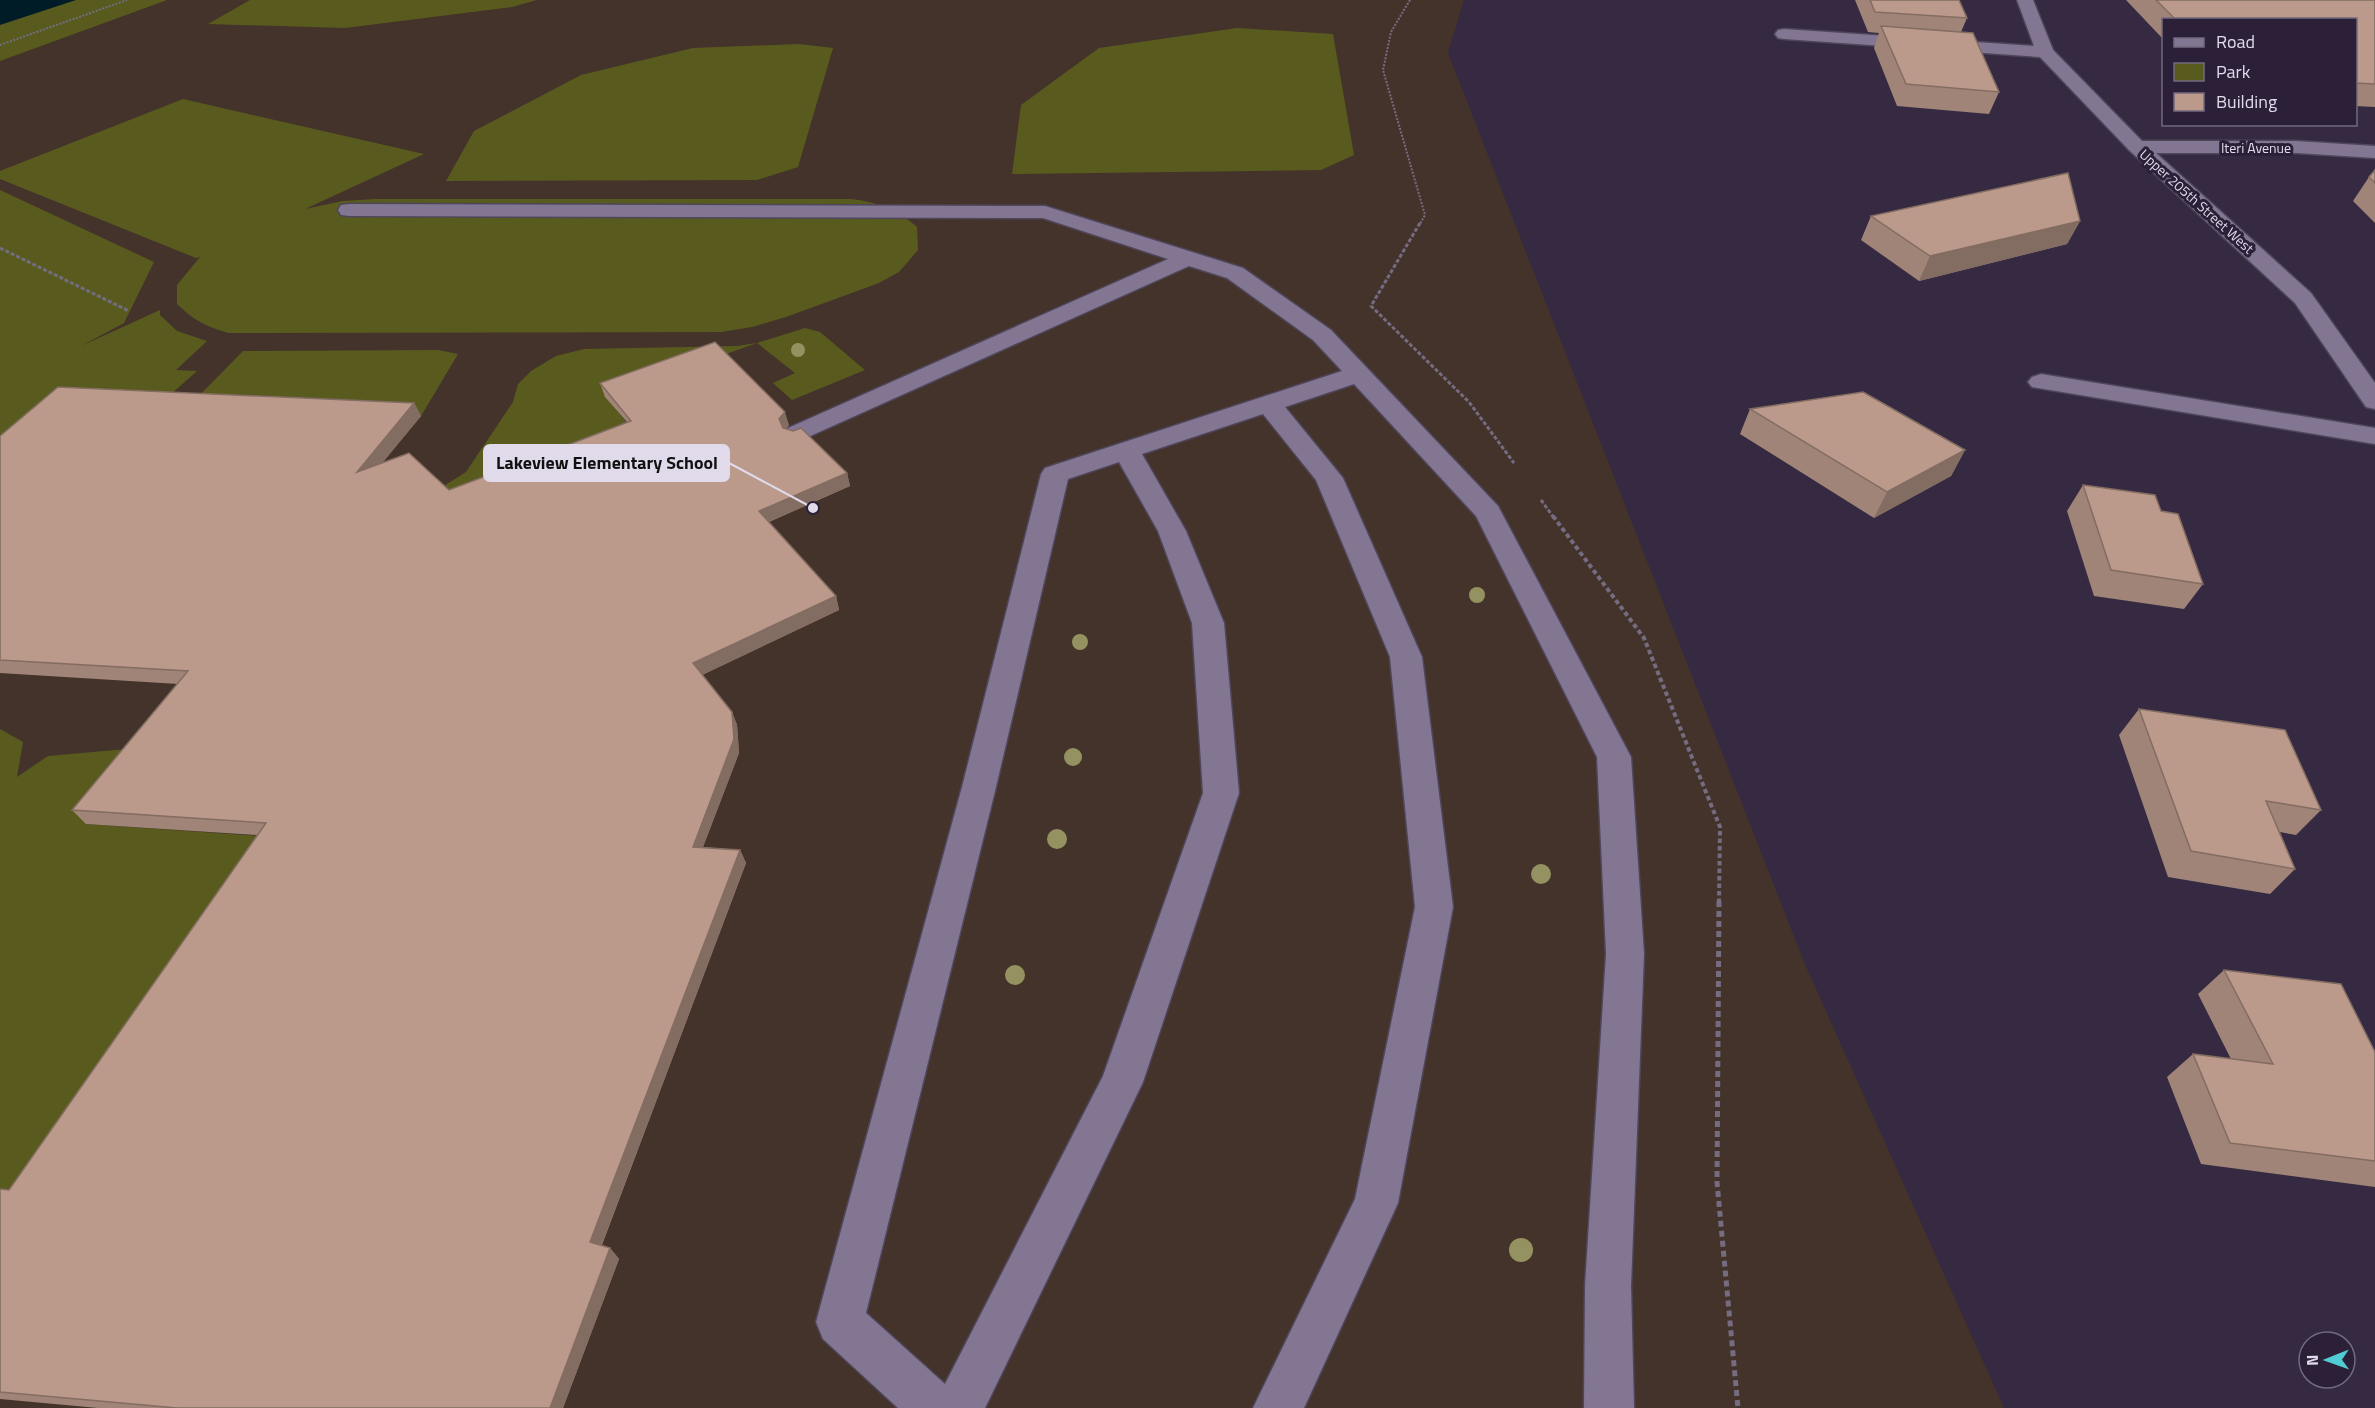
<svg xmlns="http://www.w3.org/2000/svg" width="2375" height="1408" font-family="'Titillium Web',sans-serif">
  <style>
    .education { fill: #44332a }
    .green { fill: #595b1e }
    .water { fill: #001c27 }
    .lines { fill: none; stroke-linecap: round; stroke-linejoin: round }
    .lane-casing { stroke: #4f465a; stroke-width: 3 }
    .street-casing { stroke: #4f465a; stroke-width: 3 }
    .path-far3 { stroke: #756c81; stroke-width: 2; stroke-dasharray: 2 1.5; stroke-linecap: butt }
    .path-far2 { stroke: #756c81; stroke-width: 3; stroke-dasharray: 4 2; stroke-linecap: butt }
    .path-far1 { stroke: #756c81; stroke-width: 4; stroke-dasharray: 4.5 3; stroke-linecap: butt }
    .path { stroke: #756c81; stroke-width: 5; stroke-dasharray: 6 4; stroke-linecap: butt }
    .lane { fill: #827693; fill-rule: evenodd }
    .street { fill: #827693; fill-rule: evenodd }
    .tree { fill: #959261 }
    .wall { fill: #a18478 }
    .shaded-wall { fill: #836c61 }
    .building { fill: #bb9a8b; stroke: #836c61; stroke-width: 1.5 }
    .labels { text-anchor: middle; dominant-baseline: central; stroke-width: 6; stroke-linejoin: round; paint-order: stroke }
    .far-street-label { font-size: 14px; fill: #e0daea; stroke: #2b2038 }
    .leader { fill: none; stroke: #e0daea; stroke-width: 2 }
    .callout-dot { fill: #e0daea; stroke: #2b2038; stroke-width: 2 }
    .callout { fill: #e0daea; stroke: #e0daea; stroke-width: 2 }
    .callout-label { font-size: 18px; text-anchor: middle; font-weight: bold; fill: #111 }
  </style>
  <rect width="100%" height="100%" fill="#352a42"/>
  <!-- education -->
  <path class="education" d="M0,0H1464L1448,53L1804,962L2004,1408H0Z"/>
  <!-- green -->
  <path class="green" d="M0,0H167L0,61Z
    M250,0H537L512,7L345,28L208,24Z
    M1237,28L1333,34L1354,155L1321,170L1012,174L1021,105L1099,48Z
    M799,44L833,48L798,167L757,180L446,181L474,131L581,75L693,48Z
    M183,99L424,154L305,209L343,201L375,199H851C877,202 898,210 917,227L918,250L899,272L879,283L786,317L752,327L721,332L229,333C207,327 193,320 177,304V285L200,257L196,258L0,179V171Z
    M0,190L154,262L124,323L81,346L160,310V315L177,331L207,341L176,370L197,371L160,404L0,459Z
    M805,328L820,332L865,370L792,400L773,383L795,373L757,343L606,397L636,434L453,505L439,489L466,472L513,402L518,384L531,371L556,356L584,349L737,346L757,343Z
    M438,350L458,354L421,416L189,406L243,351Z
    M0,729L23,742L17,777L48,756L149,747L86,824L276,837L0,1215Z"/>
  <!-- water -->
  <path class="water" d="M0,0H76L0,25Z"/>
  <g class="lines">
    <defs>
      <path id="lane" d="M349,204L1045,206L1243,268L1331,330L1498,506L1631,757L1644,954L1631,1286L1634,1408H1584L1585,1286L1606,954L1597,757L1476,516L1354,384L1285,407L1343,478L1422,657L1453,907L1398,1203L1304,1408H1253L1355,1199L1415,907L1390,657L1316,480L1263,414L1142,454L1186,531L1224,623L1239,793L1143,1082L985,1408H898L823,1339L816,1322L962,787L1041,474L1045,468L1342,371L1313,340L1227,278L1189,266L797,442L788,440L784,434L788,428L1168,259L1043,218L349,216L341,215L338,210L341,205ZM1119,462L1158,531L1192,623L1203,793L1103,1076L945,1384L866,1313L996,787L1068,479Z"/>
      <path id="street" d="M2017,0H2033L2053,50L2142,141H2296L2375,146V158L2296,153H2156L2311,293L2375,383V409L2366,407L2295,303L2130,151L2040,57L1784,39L1778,38L1775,34L1778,30L1784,29L2034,46Z
        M2041,374L2375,428V444L2032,387L2028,382L2032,377Z"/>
    </defs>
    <!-- lane casing -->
    <use href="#lane" class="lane-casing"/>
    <!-- street casing -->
    <use href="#street" class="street-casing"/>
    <!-- path-far3 -->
    <path class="path-far3" d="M1410,0L1391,32L1383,70L1425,215L1420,224
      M0,45L127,0"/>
    <!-- path-far2 -->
    <path class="path-far2" d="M1420,223L1371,306L1469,402L1514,463
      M0,248L129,311
      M1541,500L1554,518"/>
    <!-- path-far1 -->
    <path class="path-far1" d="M1553,516L1644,638L1720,827L1719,903"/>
    <!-- path -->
    <path class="path" d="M1719,901L1717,1182L1738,1408"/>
    <!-- lane -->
    <use href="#lane" class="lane"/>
    <!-- street -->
    <use href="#street" class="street"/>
  </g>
  <!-- trees -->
  <g class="tree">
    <circle cx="798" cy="350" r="7"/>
    <circle cx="1477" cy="595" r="8"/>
    <circle cx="1080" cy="642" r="8"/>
    <circle cx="1073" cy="757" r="9"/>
    <circle cx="1057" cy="839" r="10"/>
    <circle cx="1541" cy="874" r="10"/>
    <circle cx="1015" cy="975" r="10"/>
    <circle cx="1521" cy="1250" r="12"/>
  </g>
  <!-- wall -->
  <path class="wall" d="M1855,0H1959L1967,18L1961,32L1999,92L1989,114L1897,106L1874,48L1879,33L1868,32Z
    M2126,0H2375V107L2355,106V20H2163V39Z
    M2375,170V223L2353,201L2369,177Z
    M1871,216L2080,221L2067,244L1919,281L1861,240Z
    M600,383L789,425L786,429L847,473L850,486L769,522L836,596L839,610L702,675L732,712L737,725L739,753L703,847L740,850L746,863L602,1245L610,1248L619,1259L563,1408H98L0,1399V1189L9,1190L257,835L86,824L72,810L178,684L0,673V436L414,403L421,416L383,462L449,490L627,422L605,397Z
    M1750,409L1965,450L1951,476L1874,518L1740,434Z
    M2083,485L2161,511L2203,584L2184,609L2094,596L2067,511Z
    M2139,709L2321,810L2296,835L2280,832L2295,869L2270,894L2168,877L2119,735Z
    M2224,970L2375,1052V1187L2201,1164L2167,1077L2193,1054L2231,1059L2198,994Z"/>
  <!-- shaded-wall -->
  <path class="shaded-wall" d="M2080,221L2067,244L1919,281L1930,256Z
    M414,403L421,416L364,485L357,472Z
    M785,412L789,425L782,433L779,419Z
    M1965,450L1951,476L1874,518L1887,492Z
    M847,473L850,486L763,524L759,511Z
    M836,596L839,610L698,677L693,663Z
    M732,712L737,725L739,753L698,860L693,847Z
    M740,850L746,863L599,1252L590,1242Z
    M610,1248L619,1259L563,1408H550Z"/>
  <!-- building -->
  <path class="building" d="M1870,0H1959L1967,18L1875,12Z
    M2156,0H2375V84L2355,83V20H2176Z
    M1881,26L1973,33L1999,92L1906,84Z
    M2375,170V183L2369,177Z
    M2068,173L2080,221L1930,256L1871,216Z
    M715,342L785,412L779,419L783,428L793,431L801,428L847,473L759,511L836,596L693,663L732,712L734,739L693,847L740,850L590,1242L610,1248L550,1408H177L0,1392V1189L9,1190L266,823L72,810L188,671L0,660V436L58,387L414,403L357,472L409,453L449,490L631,421L600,383Z
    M1863,392L1965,450L1887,492L1750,409Z
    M2083,485L2155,495L2161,511L2178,514L2203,584L2111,570Z
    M2139,709L2285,730L2321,810L2266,801L2295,869L2191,851Z
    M2224,970L2341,984L2375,1052V1161L2230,1143L2193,1054L2273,1064Z"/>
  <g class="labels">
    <!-- far-street labels -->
    <g class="far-street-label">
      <text x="2256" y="147">Iteri Avenue</text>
      <text transform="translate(2197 201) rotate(42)">Upper 205th Street West</text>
    </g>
  </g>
  <!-- callouts -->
  <path class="leader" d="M813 508L729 463"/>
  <circle class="callout-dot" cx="813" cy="508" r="6"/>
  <rect class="callout" x="484" y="445" width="245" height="36" rx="6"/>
  <g class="callout-label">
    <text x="607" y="469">Lakeview Elementary School</text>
  </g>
  <!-- legend -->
  <rect x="2162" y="18" width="195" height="108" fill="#2b2038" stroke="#736a7f" stroke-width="1.5"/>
  <rect x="2174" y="38" width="30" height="9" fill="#827693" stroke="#736a7f" stroke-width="1.5"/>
  <text x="2216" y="48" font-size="18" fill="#e0daea">Road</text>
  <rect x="2174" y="63" width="30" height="18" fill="#595b1e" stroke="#736a7f" stroke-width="1.5"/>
  <text x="2216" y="78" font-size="18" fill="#e0daea">Park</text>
  <rect x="2174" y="93" width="30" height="18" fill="#bb9a8b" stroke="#736a7f" stroke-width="1.5"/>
  <text x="2216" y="108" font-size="18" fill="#e0daea">Building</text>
  <!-- north arrow -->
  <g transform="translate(2327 1360) rotate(269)"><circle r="28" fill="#2b2038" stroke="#736a7f" stroke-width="1.5"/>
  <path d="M0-4.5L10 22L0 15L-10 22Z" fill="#51ccd5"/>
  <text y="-9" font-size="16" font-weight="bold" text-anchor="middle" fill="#e0daea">N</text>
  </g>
</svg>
